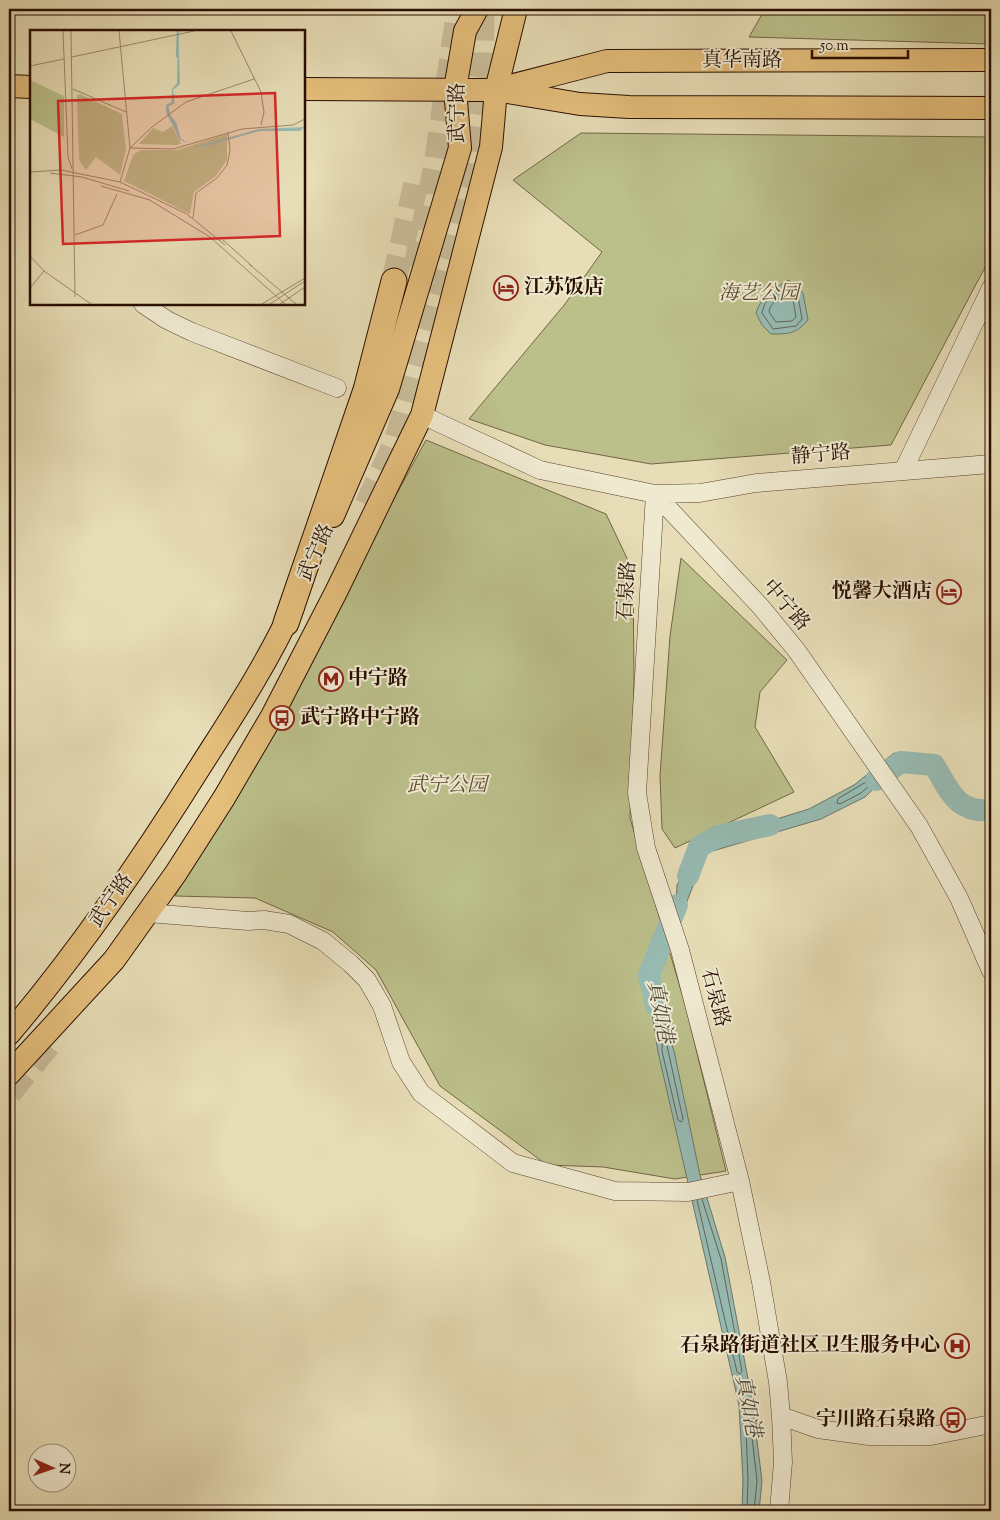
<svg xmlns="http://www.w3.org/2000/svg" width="1000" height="1520" font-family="'Sorts Mill Goudy','Noto Serif SC',serif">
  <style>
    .green { fill: #bbbf8a; stroke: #726645 }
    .water { fill: #97bbb3; stroke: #6b766b }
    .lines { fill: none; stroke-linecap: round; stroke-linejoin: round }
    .shore { stroke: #60645a; stroke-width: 1 }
    .river { stroke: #97bbb3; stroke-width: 22 }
    .highway-tunnel { stroke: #cabe9b; stroke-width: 25; stroke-dasharray: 25 12; stroke-linecap: butt }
    .minor-casing { stroke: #58422e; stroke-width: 19 }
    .major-casing { stroke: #290e00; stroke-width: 24 }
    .highway-casing { stroke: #290e00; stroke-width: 27 }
    .minor { stroke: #efe9d0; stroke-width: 18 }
    .major { stroke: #e4be7b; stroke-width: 22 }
    .highway { stroke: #e4be7b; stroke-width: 25 }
    .labels { text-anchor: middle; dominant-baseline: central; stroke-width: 4; stroke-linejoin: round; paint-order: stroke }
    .street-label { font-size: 20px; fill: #290e00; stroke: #efe9d0 }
    .poi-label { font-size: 20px; font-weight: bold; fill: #290e00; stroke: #efe9d0; text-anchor: start }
    .park-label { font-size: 20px; font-style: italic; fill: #5c4c30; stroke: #efe9d0 }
    .water-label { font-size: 21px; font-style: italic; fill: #504b3f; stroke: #efe9d0 }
    .inset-river { fill: none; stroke: #97bbb3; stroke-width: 2.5 }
    .inset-road { fill: none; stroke: #9b8a6d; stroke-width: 1 }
    .view { fill: #d62828; fill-opacity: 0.15; stroke: #d62828; stroke-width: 2.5 }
    .inset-edge { fill: none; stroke: #290e00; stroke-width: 2.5 }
  </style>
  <rect width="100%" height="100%" fill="#e7ddb6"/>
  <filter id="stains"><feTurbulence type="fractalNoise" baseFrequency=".004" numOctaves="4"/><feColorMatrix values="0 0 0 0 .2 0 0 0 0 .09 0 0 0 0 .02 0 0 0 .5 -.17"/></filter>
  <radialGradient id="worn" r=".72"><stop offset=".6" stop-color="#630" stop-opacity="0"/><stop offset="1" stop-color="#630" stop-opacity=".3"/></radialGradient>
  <!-- green -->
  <path class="green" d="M765,9H991V44L749,37Z
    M581,133L991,137V256L891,445L651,464L545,445L469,419L565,304L602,252L513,180Z
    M426,440L606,514L633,571L634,681L630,818L685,1004L726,1171L675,1179L603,1167L547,1165L440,1086L376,970L333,932L255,898L175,896L200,854Z
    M681,558L787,660L760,692L755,727L794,792L675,848L662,829L660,776L670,636Z"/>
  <!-- water -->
  <path class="water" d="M789,280L803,293L808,320C796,334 789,334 771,334L762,325L756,313C762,295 773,289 789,280Z
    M894,753L935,757L949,772L965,799L978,803L991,801V810L955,809L934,765L901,762L865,797L821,819L706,853L680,919L676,907L677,885L699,847L728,834L809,809L854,785Z
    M659,924L665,936L649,975L674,1051L700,1175L725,1257L752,1400L762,1481L759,1511H742L743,1480L739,1405L658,1052L646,975Z"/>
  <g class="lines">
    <!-- shore -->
    <path class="shore" d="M789,287L798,296L802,319L796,326L773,329L762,313C764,299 776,292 789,287Z
      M788,295L793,299L796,317L792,321L776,322L769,312C770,303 779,297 788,295Z
      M865,783L869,786L861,793L840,804L837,803L838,799Z
      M663,1040L666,1041L683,1119L681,1122L678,1120L662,1051Z
      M697,1200L737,1372L740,1374L742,1371L721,1259L702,1199
      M747,1511L748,1480L746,1429L748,1426L751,1428L757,1481L754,1511"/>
    <!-- river -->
    <path class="river" d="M876,780L901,762L934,765C950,791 956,813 991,810
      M688,876L699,847L718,836L770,825
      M656,1005L649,975L677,905"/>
    <!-- highway-tunnel -->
    <path class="highway-tunnel" d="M416,267L436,165L459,9
      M394,281L418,174
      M367,505L397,439L451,251L481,68L482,9
      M9,1093L54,1038"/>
    <defs>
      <path id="minor" d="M143,304L167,320L192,332L337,388
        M422,415L540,470L655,494L700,493L756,483L991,464
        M903,471L991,288
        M655,494L637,793L646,848L680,950L740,1181L761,1282L778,1382L781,1416L783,1462L779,1511
        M655,494L761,607L797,651L919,826L959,898L991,971
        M148,913L248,921L264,920L289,924L323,941L351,964L367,980L382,1006L401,1062L421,1093L513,1163L615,1191L688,1192L740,1181
        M781,1416L818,1429L869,1436H931L991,1424"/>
      <path id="major" d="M9,86L31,87
        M506,87L607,61L991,60
        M304,89L496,90L580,104L629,107L991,108
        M333,516L388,389L460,148L455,89L465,31L477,9
        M9,1034C80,950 142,860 200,767C233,715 267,664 293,607
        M9,1074L114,960L176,873L224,798L272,716L336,592L422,415L491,147L496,90L516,9"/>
      <path id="highway" d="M286,623L366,390L394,281"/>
    </defs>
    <!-- minor casing -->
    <use href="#minor" class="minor-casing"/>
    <!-- major casing -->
    <use href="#major" class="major-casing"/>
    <!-- highway casing -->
    <use href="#highway" class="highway-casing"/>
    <!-- minor -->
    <use href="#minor" class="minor"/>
    <!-- major -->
    <use href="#major" class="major"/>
    <!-- highway -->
    <use href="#highway" class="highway"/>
  </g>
  <!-- icons -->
  <defs>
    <symbol id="hotel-ring" viewBox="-11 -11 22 22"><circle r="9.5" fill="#efe9d0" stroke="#8f2418" stroke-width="1.5"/><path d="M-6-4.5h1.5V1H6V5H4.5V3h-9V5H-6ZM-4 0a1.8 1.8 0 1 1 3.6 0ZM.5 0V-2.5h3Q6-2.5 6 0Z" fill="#8f2418"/></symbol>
    <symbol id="metro-ring" viewBox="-11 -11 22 22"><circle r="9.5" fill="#efe9d0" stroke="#8f2418" stroke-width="1.5"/><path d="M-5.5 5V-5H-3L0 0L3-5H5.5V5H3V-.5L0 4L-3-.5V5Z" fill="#8f2418"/></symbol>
    <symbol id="bus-ring" viewBox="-11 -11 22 22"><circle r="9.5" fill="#efe9d0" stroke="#8f2418" stroke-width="1.5"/><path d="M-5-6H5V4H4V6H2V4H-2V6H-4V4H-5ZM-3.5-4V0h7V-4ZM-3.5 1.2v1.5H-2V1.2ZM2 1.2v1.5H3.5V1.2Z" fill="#8f2418"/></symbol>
    <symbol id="hospital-ring" viewBox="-11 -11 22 22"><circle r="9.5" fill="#efe9d0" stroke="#8f2418" stroke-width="1.5"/><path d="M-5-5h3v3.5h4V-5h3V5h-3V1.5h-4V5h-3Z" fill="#8f2418"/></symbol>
  </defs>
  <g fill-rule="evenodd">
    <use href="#hotel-ring" x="492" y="274" width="28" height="28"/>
    <use href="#hotel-ring" x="935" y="578" width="28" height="28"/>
    <use href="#metro-ring" x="317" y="665" width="28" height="28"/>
    <use href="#bus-ring" x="268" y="704" width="28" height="28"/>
    <use href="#hospital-ring" x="943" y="1332" width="28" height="28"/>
    <use href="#bus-ring" x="939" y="1406" width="28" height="28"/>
  </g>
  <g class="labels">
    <!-- street labels -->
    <g class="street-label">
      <text x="742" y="61">真华南路</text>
      <text transform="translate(458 113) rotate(-90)">武宁路</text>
      <text transform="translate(821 456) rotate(-5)">静宁路</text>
      <text transform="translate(317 553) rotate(-66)">武宁路</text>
      <text transform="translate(628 591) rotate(-86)">石泉路</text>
      <text transform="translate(785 606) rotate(49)">中宁路</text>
      <text transform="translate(112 901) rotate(-55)">武宁路</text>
      <text transform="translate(714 998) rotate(75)">石泉路</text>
    </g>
    <!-- poi labels -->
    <g class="poi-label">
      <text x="524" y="288">江苏饭店</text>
      <text x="932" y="592" text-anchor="end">悦馨大酒店</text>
      <text x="348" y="679">中宁路</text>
      <text x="300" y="718">武宁路中宁路</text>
      <text x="940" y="1346" text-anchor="end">石泉路街道社区卫生服务中心</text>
      <text x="936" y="1420" text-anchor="end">宁川路石泉路</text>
    </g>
    <!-- park labels -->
    <g class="park-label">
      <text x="759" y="294">海艺公园</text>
      <text x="447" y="786">武宁公园</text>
    </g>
    <!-- water labels -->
    <g class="water-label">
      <text transform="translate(659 1012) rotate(79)">真如港</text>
      <text transform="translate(747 1406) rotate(79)">真如港</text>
    </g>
  </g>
  <!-- overview -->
  <g transform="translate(30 30)">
    <rect width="275" height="275" fill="#e7ddb6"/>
    <path d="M0,50L34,66V107L0,89ZM50,64L92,84L96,119L90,145L66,127L56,140L49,130L47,65ZM142,96L151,113L148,115L109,114L123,98L133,102ZM197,104V130L186,146L164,162L160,184L94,151L103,125L111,120H147Z" fill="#bbbf8a"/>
    <path d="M148,1L150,54L143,60L144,73L138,76L137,81L146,92L151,109L159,113L150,110L136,82V76L142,72V59L147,53ZM275,97L270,101H230L180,115L169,117L162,115L169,116L229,99Z" fill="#97bbb3"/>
    <path class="inset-river" d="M147,27L148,1M139,84L137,76L143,73V64"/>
    <path class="inset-road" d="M33,1L38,127L42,139M41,1L45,267M89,1L100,118L90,152M201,1L231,62L234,82L231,95M42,27L164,1M0,36L34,29M43,59L96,82M100,118L143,119L212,99L263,95L275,89M100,118L122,97L156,72L224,49M0,142L31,140L90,152L157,184L195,215M20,143L52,147L99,161M71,156L120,170M118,169L180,207L255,274M163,188L166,163L187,148L197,135L200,120L198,102M45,205L73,195L87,164M193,210L222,236M0,226L14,241L61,274M219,234L266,274M0,258L14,241M232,274L275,248M240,274L275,251M250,274L275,257"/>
    <path class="view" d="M245,63L250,206L33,214L28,71Z"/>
    <rect width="275" height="275" class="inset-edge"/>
  </g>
  <!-- margin -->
  <rect width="1000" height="1520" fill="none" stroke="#e7ddb6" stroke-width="30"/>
  <rect x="10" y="10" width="980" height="1500" fill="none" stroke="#290e00" stroke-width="2.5"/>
  <rect x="15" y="15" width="970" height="1490" fill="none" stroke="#290e00"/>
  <!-- north arrow -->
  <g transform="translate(52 1468) rotate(92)"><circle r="24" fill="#efe9d0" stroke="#a0917d"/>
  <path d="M0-4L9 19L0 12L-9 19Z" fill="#8f2418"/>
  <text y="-8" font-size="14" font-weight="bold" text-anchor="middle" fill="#290e00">N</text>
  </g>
  <!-- scale -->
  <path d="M812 50v8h96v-8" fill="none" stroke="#290e00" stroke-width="2.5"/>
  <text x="820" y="50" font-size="15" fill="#290e00" stroke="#efe9d0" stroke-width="4" paint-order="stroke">50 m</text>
  <rect width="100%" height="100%" filter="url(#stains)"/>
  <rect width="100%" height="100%" fill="url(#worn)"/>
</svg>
